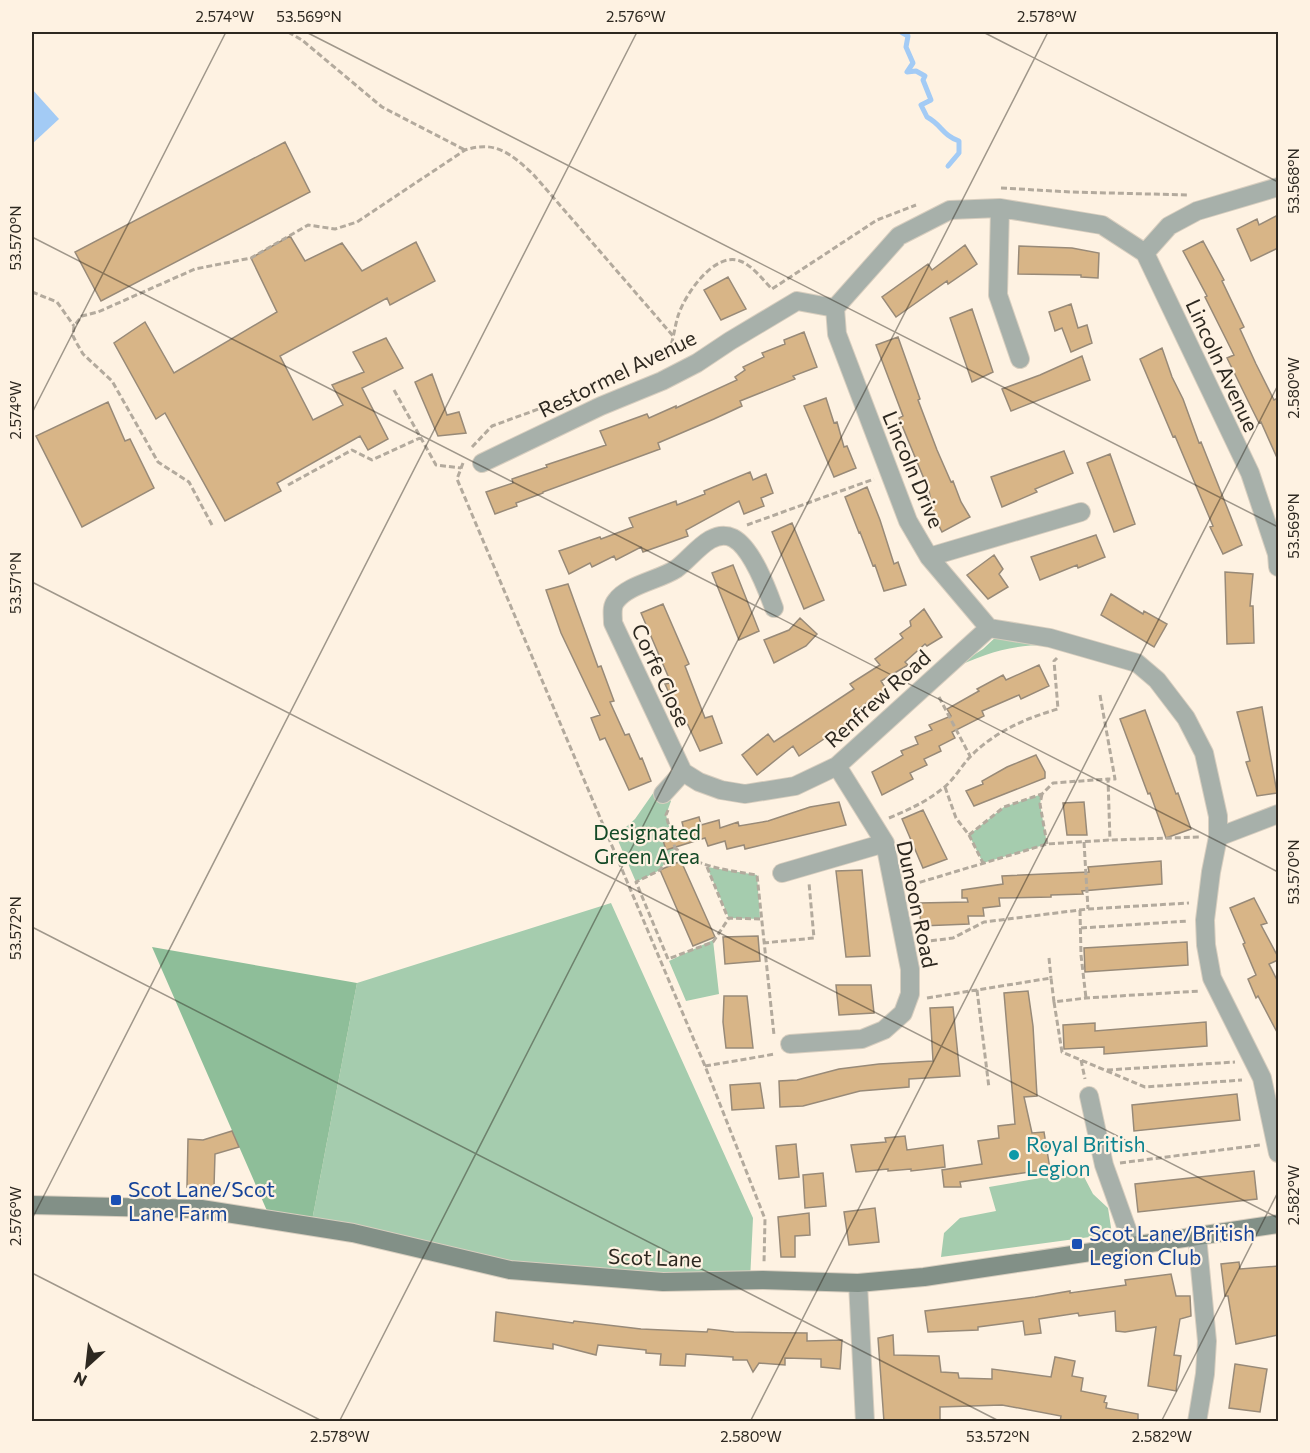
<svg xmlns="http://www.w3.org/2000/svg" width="1310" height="1453" font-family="Commissioner,sans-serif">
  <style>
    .green { fill: #a5ccae }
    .forest { fill: #8ebe99 }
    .water { fill: #a3cbf5 }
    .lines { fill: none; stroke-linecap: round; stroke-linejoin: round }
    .stream { stroke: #a3cbf5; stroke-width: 5 }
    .building { fill: #d8b587; stroke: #988a78; stroke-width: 1.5 }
    .minor-casing { stroke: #d8cebf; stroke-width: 20 }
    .secondary-casing { stroke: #d8cebf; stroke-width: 20 }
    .path { stroke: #b3aa9d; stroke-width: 3; stroke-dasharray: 6 3; stroke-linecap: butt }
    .minor { stroke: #a7b0aa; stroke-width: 18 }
    .secondary { stroke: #829087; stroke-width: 18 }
    .ticks { fill: none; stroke: #2d2820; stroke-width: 1.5; stroke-opacity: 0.45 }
    .culture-dot { fill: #0f9aa8; stroke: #fef2e2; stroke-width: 2 }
    .transit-dot { fill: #1a4fb4; stroke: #fef2e2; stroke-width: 2 }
    .labels { text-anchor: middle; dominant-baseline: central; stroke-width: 4.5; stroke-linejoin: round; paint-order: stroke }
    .street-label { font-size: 21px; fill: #2d2820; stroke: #fef2e2 }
    .park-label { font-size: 21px; fill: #144a27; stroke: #fef2e2 }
    .culture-label { font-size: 21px; fill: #0d838f; stroke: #fef2e2; text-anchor: start }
    .transit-label { font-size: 21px; fill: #164399; stroke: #fef2e2; text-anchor: start }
    .neatline { fill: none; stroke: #2d2820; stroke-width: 2 }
    .ticks-label { font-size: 15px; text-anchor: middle; fill: #2d2820 }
  </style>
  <rect width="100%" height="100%" fill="#fef2e2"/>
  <!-- green -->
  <path class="green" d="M998,635L1051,645C1014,644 985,653 952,669L983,649Z
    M656,789L671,801L666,815L675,848L660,870L636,882L616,836L635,819Z
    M1042,794L1040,804L1047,844L983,863L969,835L1004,807Z
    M707,867L757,875L760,919L729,918Z
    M611,903L753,1218L750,1281L500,1268L311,1226L357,983Z
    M713,940L719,994L686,1001L669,961Z
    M1081,1171L1093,1194L1108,1208L1112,1234L941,1257L944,1233L960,1218L996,1211L989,1187Z"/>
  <!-- forest -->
  <path class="forest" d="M152,947L357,983L311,1226L271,1220Z"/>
  <!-- water -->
  <path class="water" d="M32,89L59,119L32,144Z"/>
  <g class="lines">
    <!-- stream -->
    <path class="stream" d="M901,32L908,36L906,47L913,63L907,72L916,71L925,76L923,80L931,100L921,105L927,117C942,125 942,135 959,141V153L948,166"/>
  </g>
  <!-- building -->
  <path class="building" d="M285,142L310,192L101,301L75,252Z
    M1278,215V248L1251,261L1237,229L1257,219L1259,225Z
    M290,236L305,261L342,243L362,271L416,242L435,281L390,305L387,298L280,356L313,420L343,405L332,385L364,372L353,352L386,338L403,368L362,388L388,439L368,450L360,436L277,483L281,491L225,521L165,413L156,419L114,343L145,322L174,373L277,312L251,258Z
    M1203,241L1224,280L1222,281L1244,327L1240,329L1256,364L1274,400L1278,398V460L1261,422L1259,423L1252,409L1227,358L1234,355L1205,297L1207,296L1183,251Z
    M965,245L977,264L948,284L947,281L896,317L882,297L928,264L932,270Z
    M1019,246L1072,248L1099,253L1098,278L1081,277V275L1018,274Z
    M728,277L746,309L721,320L704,290Z
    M1071,304L1078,328L1087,325L1092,343L1071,352L1062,328L1055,331L1049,312Z
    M972,309L993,372L972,382L950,318Z
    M804,332L817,367L793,376L795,379L740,401L742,406L714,419L658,443L660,449L543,492V493L516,503L517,506L495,514L486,492L513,483L512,479L547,467L546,465L606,445L600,431L647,414L649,418L676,406V408L737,380L735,377L745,370L743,367L764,357L762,353L785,344L784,340Z
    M898,337L920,399L918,400L937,450L951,482L953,481L961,502L970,517L942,532L934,516L929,491L899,418L903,416L876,345Z
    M1162,348L1172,377L1183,399L1199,443L1201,442L1242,545L1223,554L1210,527L1213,526L1175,436L1173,437L1140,359Z
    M1082,356L1090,380L1011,411L1002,389L1040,375Z
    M432,374L447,415L459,412L466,433L438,436L415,382Z
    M826,398L834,423L837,422L844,447L847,446L856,468L834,477L804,406Z
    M108,402L125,441L130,439L154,488L82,527L36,436Z
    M1064,451L1073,473L1035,489L1037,492L1002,507L991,477Z
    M1110,454L1135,524L1114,532L1087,463Z
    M750,472L753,480L766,474L773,493L761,498L764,506L744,514L739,501L686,530L688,536L643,552L641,547L616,560L614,556L592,567L590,563L569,574L559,551L600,537L601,539L633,527L629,518L676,501L677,505L705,494L704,491Z
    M867,487L880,520L894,564L898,562L906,585L884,591L875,565L873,566L860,532L859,533L845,497Z
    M792,523L824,600L804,609L772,532Z
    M1096,535L1105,557L1078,568L1077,565L1040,580L1031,557Z
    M994,555L1003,569L999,574L1008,587L988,599L967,575Z
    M733,565L759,631L739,640L712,573Z
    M1225,572L1253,574L1250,606H1253L1254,643L1227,644Z
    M568,584L598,667L601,666L614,701L610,702L625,735L629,734L640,759L642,758L651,781L629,790L605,738L600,740L591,718L600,715L561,633L546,590Z
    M1111,594L1143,614L1144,611L1167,624L1154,647L1101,615Z
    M663,604L689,664L685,666L705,718L712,716L722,743L700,751L681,710L678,712L665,684L671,683L641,613Z
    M924,609L942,637L927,646L925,644L905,662L908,665L881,681L886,689L853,713L856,717L799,756L793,746L757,775L742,755L768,734L774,742L854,689L850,684L880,665L875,659L903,638L900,634L911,626L910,621Z
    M800,618L817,634L806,646L774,663L764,640L789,630Z
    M1039,665L1049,686L1021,699L1019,695L982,711L984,716L952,732L955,738L939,746L941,751L924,759L927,765L910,773L913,779L882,795L872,772L903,755L901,751L918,744L915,737L932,730L929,725L951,716L947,709L979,691L977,689L1003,675L1006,680Z
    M1262,707L1277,793L1257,796L1246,762L1250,761L1237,712Z
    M1145,710L1176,794L1178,793L1191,829L1166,838L1150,793L1148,794L1120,719Z
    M1036,755L1045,772V778L974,806L966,791L983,784L982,781L1007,767Z
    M839,802L846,825L745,849L744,845L727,849L725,841L708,846L705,838L666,850L662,837L684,830L682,822L699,817L701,825L719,820L720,828L738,822L739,826L768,821L810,807Z
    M1084,802L1087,835H1067L1063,803Z
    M923,810L947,859L923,868L902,819Z
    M681,861L715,937L693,946L660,870Z
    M1161,861L1162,884L1082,891L1083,894L1051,895V897L999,898L1000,906L983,908L984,916H968L969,924L921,926L919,903L968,902L967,898H962V890L1003,884L1002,876L1089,872L1088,867Z
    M862,870L870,956L846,957L836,871Z
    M1254,898L1267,923L1261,925L1278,957V960L1269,964L1278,982V1034L1258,996L1256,998L1248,979L1256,975L1243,944L1245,943L1230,908Z
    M758,936L760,961L725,964L723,937Z
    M1187,942L1188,965L1085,972L1084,948Z
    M836,985H871L874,1013L839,1015Z
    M1028,991L1033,1026L1037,1096L1024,1097L1032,1133L1044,1132L1050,1169L960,1182L961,1187H944L942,1170L982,1164L978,1141L999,1138L998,1126L1015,1124L1004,993Z
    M724,996H747L753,1048H726L723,1022Z
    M953,1007L960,1076L909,1079V1087L860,1091L803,1106L780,1107L779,1081L797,1080L839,1069L879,1064L933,1061L930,1008Z
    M1206,1022L1207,1046L1104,1054V1047L1064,1049L1063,1025L1095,1023V1031Z
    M760,1083L764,1108L732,1110L730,1085Z
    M1237,1094L1240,1120L1134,1131L1132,1105Z
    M232,1131L239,1147L215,1154L214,1187H187L188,1139L203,1140Z
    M905,1136L907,1150L943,1145L945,1167L911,1171V1169L888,1171V1169L856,1172L851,1145L886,1142L885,1138Z
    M796,1144L799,1177L779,1179L776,1146Z
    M1254,1171L1257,1199L1138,1212L1135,1184Z
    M823,1173L826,1206L805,1208L803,1175Z
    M875,1208L879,1242L849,1245L844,1212Z
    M809,1213L810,1235L795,1236V1257H781L778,1217Z
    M1239,1262L1240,1269L1278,1266V1335L1236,1344L1228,1296H1225L1221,1264Z
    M1171,1274L1176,1296H1190L1191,1316L1180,1319L1174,1355L1181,1356L1176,1391L1148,1386L1156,1327L1125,1332L1116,1331L1115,1311L1079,1316L1078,1313L1039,1319L1041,1333L1025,1335L1023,1321L978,1327V1330L928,1332L925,1311L1035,1297L1070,1291V1293L1126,1285L1125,1280Z
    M496,1312L573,1323L574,1321L641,1329L707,1332L708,1329L734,1332L807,1333V1341L842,1340L840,1369L821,1367V1359L785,1358V1365L759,1363L753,1372L747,1360H733V1357L686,1354L685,1366L660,1365L661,1354L646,1353V1350L598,1345L596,1355L553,1344V1349L494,1341Z
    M893,1335L894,1355L939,1356L941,1372L958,1373L959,1378L992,1379V1369L1051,1377L1055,1357L1075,1361L1072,1376L1083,1378L1081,1391L1106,1396L1104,1402L1107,1403L1106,1408L1138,1414V1422H1060L1061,1416L1002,1405L940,1407V1420L884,1422L878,1338Z
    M1235,1364L1267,1369L1260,1412L1229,1408Z"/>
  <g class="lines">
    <defs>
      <path id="minor" d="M1000,208L998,295L1020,359
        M1145,253L1250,473L1277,554L1278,567
        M1145,253L1169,226L1197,211L1278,187
        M835,308L837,334L908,521L929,557L989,628
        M835,308L899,236L950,210L1000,208L1102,225L1145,253
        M482,463L601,406L662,381L697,363L730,341L797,301L835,308
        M929,557L1081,512
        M989,628L1050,638L1137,663L1157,680L1186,718L1204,753L1218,816V837L1211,872L1205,920L1206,945L1212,978L1262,1078L1278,1153
        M683,772L613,623C613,615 611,607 616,601C627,585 659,580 676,569C692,558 711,527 733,538C752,548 767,589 774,608
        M683,772L699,782L721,790L745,794L795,786L837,766L989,628
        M663,794L683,772
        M1218,837L1278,814
        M782,873L885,843
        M790,1044L862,1039L884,1030L903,1013L910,994V969L885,843L837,766
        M1089,1096L1104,1165L1133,1246
        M1197,1236L1207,1341L1205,1374L1197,1422
        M858,1283L865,1422"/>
      <path id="secondary" d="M32,1205L201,1209L353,1233L510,1270L663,1282L763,1280L858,1283L924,1277L1278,1224"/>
    </defs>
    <!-- minor casing -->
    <use href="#minor" class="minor-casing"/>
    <!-- secondary casing -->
    <use href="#secondary" class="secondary-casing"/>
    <!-- path -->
    <path class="path" d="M288,32L302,40L382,107L465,150
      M1001,188L1071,192L1189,195
      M32,292L57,302L74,326
      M663,360C674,346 673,332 678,316C684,296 714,251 740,261C752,265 763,280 772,289L877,220L916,205
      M394,390L436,465L461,468
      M472,447L492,426L577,395
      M463,463L457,479L705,1066L765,1219L764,1263
      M288,485L352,450L372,460L420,438
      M212,525L189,482L158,462L112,381L83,354L76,342L73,336L74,326L82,316L98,312L195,269L251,258L308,225L335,229L357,222L465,150C496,140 511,154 533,174L674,337
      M747,525L874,479
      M1100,695L1115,779H1108L1110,840
      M939,697L970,756
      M945,787L956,818L969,835L983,863
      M1042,794L1040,804L1047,844
      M668,810L666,815L675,848
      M889,818C908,810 926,802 942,789C953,781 960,768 969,758C992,733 1026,718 1058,709L1054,661L1057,658
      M969,835L1004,807L1042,794L1053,783L1108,779
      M1084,842L1088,909
      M707,867L728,918
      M911,885L1047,844L1110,840L1201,837
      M1080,910L1081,955L1086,998
      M760,919L729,918L713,942L668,959L636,882L660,870L675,848C700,868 727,870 757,875L774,1035
      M1081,928L1188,921
      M922,942L953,938L984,922L1088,909L1189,903
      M763,943L814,938L809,883
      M1049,958L1051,978
      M977,990L989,1088
      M927,998L1051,978L1054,1002L1086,998L1200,991
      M1054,1002L1062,1052L1145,1087L1242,1080
      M1081,1060L1085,1079
      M705,1066L775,1054
      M1107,1070L1235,1062
      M1120,1163L1260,1145"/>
    <!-- minor -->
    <use href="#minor" class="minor"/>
    <!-- secondary -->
    <use href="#secondary" class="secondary"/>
  </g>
  <!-- ticks -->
  <path class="ticks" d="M306,32L1278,527M983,32L1278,182M32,237L1278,872M32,413L226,32M32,582L1278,1218M32,927L1001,1422M32,1219L637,32M32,1273L324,1422M339,1422L1048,32M750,1422L1278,385M1161,1422L1278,1192"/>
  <!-- markers -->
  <circle class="culture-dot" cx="1014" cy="1155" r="6"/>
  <g class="transit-dot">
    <rect x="110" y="1194" width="12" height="12" rx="3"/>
    <rect x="1071" y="1238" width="12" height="12" rx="3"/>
  </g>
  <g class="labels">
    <!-- street labels -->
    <g class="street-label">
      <text transform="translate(1223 365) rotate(65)">Lincoln Avenue</text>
      <text transform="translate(617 373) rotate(-26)">Restormel Avenue</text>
      <text transform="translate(914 469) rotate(67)">Lincoln Drive</text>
      <text transform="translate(662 675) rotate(65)">Corfe Close</text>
      <text transform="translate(877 698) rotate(-42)">Renfrew Road</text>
      <text transform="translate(918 904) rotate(78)">Dunoon Road</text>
      <text transform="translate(655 1257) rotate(2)">Scot Lane</text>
    </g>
    <!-- park labels -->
    <g class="park-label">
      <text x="647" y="831">Designated<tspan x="647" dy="24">Green Area</tspan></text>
    </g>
    <!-- culture labels -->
    <g class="culture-label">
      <text x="1026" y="1143">Royal British<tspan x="1026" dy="24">Legion</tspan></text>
    </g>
    <!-- transit labels -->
    <g class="transit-label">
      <text x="128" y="1188">Scot Lane/Scot<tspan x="128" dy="24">Lane Farm</tspan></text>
      <text x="1089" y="1232">Scot Lane/British<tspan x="1089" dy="24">Legion Club</tspan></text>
    </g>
  </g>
  <!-- border -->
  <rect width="1310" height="1453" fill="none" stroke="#fef2e2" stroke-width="66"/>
  <!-- north arrow -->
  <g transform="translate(87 1366) rotate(207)" stroke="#fef2e2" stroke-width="4.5" paint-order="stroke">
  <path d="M0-4.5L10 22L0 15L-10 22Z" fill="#2d2820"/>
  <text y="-9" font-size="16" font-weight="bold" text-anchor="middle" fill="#2d2820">N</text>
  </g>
  <rect x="33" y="33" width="1244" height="1387" class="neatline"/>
  <g class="ticks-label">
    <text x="225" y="22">2.574°W</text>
    <text x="309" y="22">53.569°N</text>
    <text x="636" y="22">2.576°W</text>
    <text x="1047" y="22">2.578°W</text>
    <text transform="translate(1294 181) rotate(-90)" y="5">53.568°N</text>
    <text transform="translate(16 238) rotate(-90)" y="5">53.570°N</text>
    <text transform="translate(1294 388) rotate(-90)" y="5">2.580°W</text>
    <text transform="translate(16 410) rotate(-90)" y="5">2.574°W</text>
    <text transform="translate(1294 526) rotate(-90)" y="5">53.569°N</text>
    <text transform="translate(16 583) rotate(-90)" y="5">53.571°N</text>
    <text transform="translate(1294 872) rotate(-90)" y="5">53.570°N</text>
    <text transform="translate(16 928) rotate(-90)" y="5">53.572°N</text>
    <text transform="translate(1294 1195) rotate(-90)" y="5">2.582°W</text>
    <text transform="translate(16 1216) rotate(-90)" y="5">2.576°W</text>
    <text x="340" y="1442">2.578°W</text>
    <text x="751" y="1442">2.580°W</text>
    <text x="998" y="1442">53.572°N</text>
    <text x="1162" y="1442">2.582°W</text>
  </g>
</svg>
